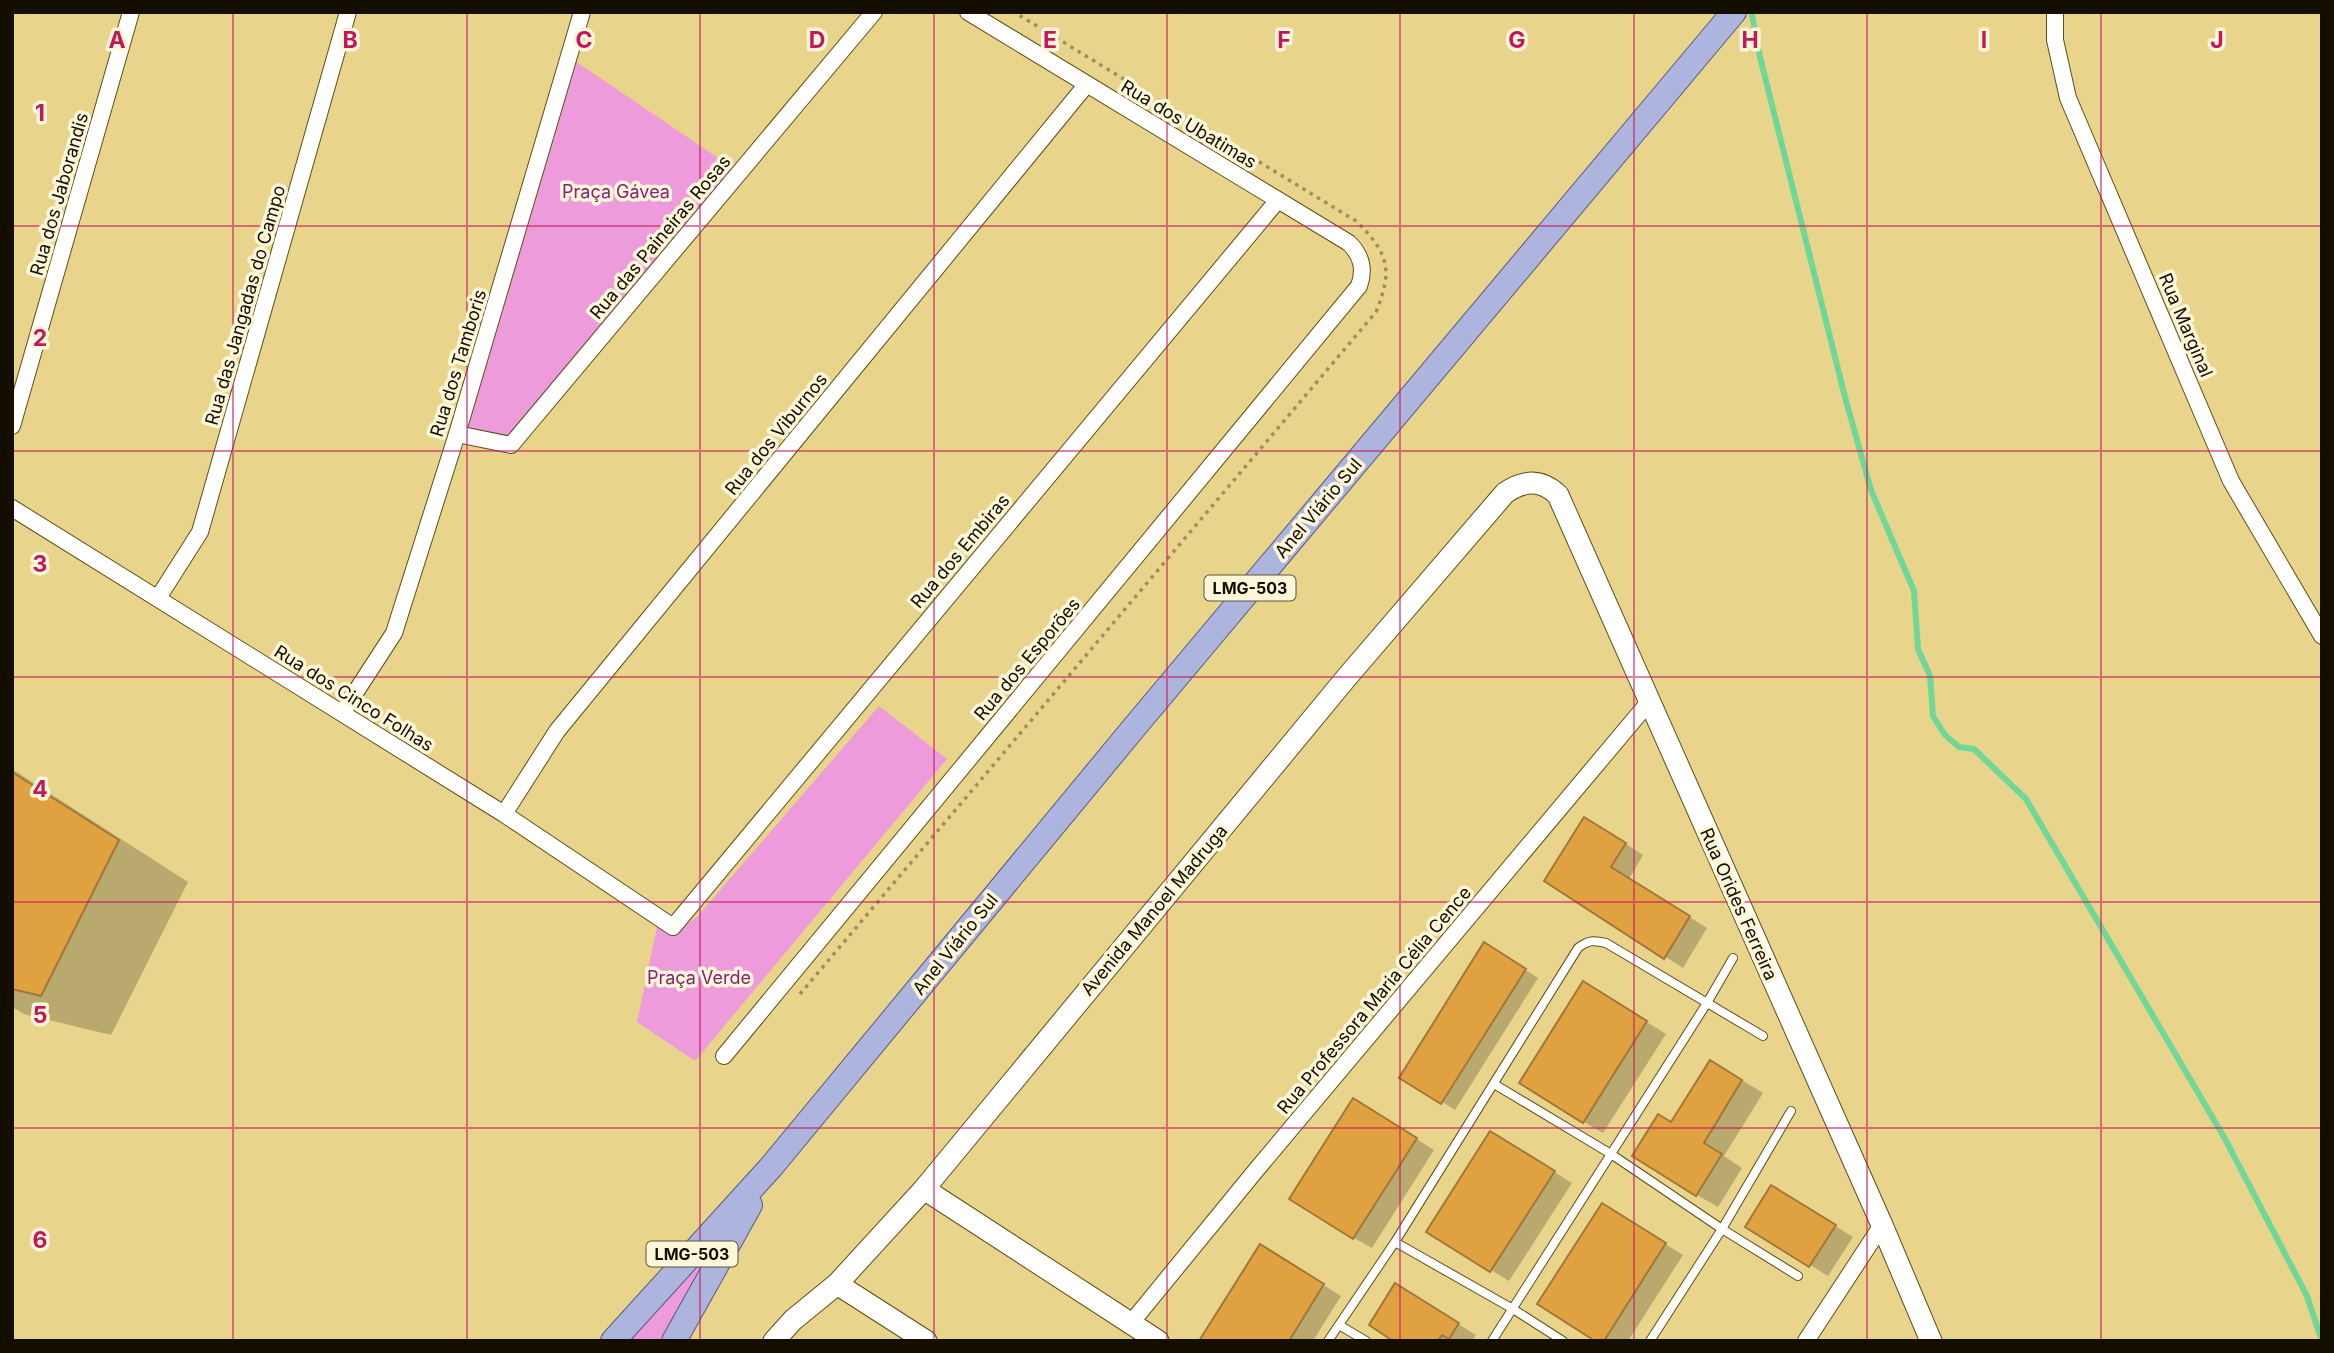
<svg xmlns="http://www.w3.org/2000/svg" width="2334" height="1353" font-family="Inter,sans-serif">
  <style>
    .green { fill: #ed9bdb }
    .shadow { fill: #0003 }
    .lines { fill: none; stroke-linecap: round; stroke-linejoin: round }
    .stream { stroke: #70d798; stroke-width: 6 }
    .building { fill: #e0a240; stroke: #a17739; stroke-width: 2 }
    .lane-casing { stroke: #5d4f16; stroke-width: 10 }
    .street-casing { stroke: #5d4f16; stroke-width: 18 }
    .secondary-casing { stroke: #5d4f16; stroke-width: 23 }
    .primary-casing { stroke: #545a83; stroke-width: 26 }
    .path { stroke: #9f905b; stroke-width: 3.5; stroke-dasharray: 3.5 5; stroke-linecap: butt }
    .lane { stroke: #fff; stroke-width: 8 }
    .street { stroke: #fff; stroke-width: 16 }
    .secondary { stroke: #fff; stroke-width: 21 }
    .primary { stroke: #adb5df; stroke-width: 24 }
    .grid { fill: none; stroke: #c2185b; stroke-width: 2; stroke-opacity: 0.55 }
    .labels { text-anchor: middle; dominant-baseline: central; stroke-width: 7; stroke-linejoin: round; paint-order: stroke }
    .shield { fill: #fdf6d9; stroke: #5a5441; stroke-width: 2 }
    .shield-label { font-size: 16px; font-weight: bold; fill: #140e00 }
    .street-label { font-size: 18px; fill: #140e00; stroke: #fdf6d9 }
    .park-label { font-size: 18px; fill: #862276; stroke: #fdf6d9 }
    .grid-label { font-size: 23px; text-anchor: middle; font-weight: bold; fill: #c2185b; stroke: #fdf6d9; stroke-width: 7; stroke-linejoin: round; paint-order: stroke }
  </style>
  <rect width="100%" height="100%" fill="#e8d48b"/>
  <!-- green -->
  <path class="green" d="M569,57L739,172L511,445L457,434Z
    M879,706L947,759L695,1061L637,1022L659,918C675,929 682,929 697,917Z
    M771,1167L674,1341H613Z"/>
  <!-- shadow -->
  <path class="shadow" d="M12,769L188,882L111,1035L24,1014L12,1007Z
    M1603,829L1643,855L1629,879L1707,928L1683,968L1547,881Z
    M1498,952L1538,978L1455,1110L1402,1077Z
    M1603,995L1666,1034L1603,1133L1584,1122Z
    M1732,1074L1763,1093L1724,1156L1742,1168L1718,1207L1697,1195L1672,1124Z
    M1371,1110L1434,1150L1372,1248L1354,1238Z
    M1509,1143L1572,1183L1509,1281L1429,1232Z
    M1790,1197L1853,1237L1828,1276L1747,1226Z
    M1620,1216L1683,1255L1628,1341H1599Z
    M1279,1257L1341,1296L1313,1341H1201Z
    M1413,1296L1476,1335L1473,1341H1397Z"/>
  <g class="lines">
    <!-- stream -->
    <path class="stream" d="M1752,15L1760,57L1845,397L1871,490L1914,591L1918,649L1930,676L1933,716L1945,735L1959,747L1974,749L2026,799L2224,1137L2307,1296L2322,1341"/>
  </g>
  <!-- building -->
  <path class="building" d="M12,772L119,840L41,996L12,989Z
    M1584,817L1626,843L1611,867L1690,916L1664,959L1544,881Z
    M1484,942L1526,969L1441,1104L1399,1078Z
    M1583,981L1647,1021L1583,1123L1519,1083Z
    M1710,1060L1742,1080L1704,1143L1722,1154L1696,1196L1632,1156L1658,1114L1671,1122Z
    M1353,1098L1417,1138L1353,1239L1289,1199Z
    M1490,1131L1555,1171L1490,1272L1426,1232Z
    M1771,1185L1836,1225L1809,1267L1745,1227Z
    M1602,1203L1666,1243L1604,1341H1595L1537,1304Z
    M1260,1244L1324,1284L1289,1341H1199Z
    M1395,1283L1459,1323L1449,1339L1442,1335L1438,1341H1393L1369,1325Z"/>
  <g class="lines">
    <defs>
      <path id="lane" d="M1494,1084L1611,1154L1722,1229L1798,1276
        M1395,1242L1513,1309L1563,1341
        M1339,1325L1366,1341
        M1328,1341L1395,1242L1578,948C1588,940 1594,940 1606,943L1763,1036
        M1492,1341L1707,1003L1733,958
        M1650,1341L1722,1229L1791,1111"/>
      <path id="street" d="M2055,12V40L2068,98L2231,481L2322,636
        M12,426L131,12
        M457,434L511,445L874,12
        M12,508L504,814L673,927L1278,200
        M158,598L200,532L348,12
        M342,713L394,633L457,434L582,12
        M504,814L557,731L1087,84
        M724,1056L1359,286C1365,269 1362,256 1349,243L968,12
        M1131,1323L1257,1169L1649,702
        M1806,1341L1882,1225"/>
      <path id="secondary" d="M924,1189L1158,1341
        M837,1284L926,1341
        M774,1341L793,1320L837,1284L924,1189L1347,677L1505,493C1524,480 1541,479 1558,495L1882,1225L1931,1341"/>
      <path id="primary" d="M613,1341L771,1167L1132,730L1734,12
        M674,1341L750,1205"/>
    </defs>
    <!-- lane casing -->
    <use href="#lane" class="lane-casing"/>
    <!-- street casing -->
    <use href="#street" class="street-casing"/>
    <!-- secondary casing -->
    <use href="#secondary" class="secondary-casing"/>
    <!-- primary casing -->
    <use href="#primary" class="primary-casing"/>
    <!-- path -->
    <path class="path" d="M800,994L1376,312C1393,270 1389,253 1356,221L1014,12"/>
    <!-- lane -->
    <use href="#lane" class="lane"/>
    <!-- street -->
    <use href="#street" class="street"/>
    <!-- secondary -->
    <use href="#secondary" class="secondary"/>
    <!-- primary -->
    <use href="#primary" class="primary"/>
  </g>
  <!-- grid -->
  <path class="grid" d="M233,12V1341M467,12V1341M700,12V1341M934,12V1341M1167,12V1341M1400,12V1341M1634,12V1341M1867,12V1341M2101,12V1341M12,226H2322M12,451H2322M12,677H2322M12,902H2322M12,1128H2322"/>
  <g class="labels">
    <!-- shield labels -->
    <g class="shield">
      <rect x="1204.5" y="575.5" width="91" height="25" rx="5"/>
      <rect x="646.5" y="1241.5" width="91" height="25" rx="5"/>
    </g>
    <g class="shield-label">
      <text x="1250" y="588">LMG-503</text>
      <text x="692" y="1254">LMG-503</text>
    </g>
    <!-- street labels -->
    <g class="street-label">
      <text transform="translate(1189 124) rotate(31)">Rua dos Ubatimas</text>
      <text transform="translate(59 194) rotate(-74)">Rua dos Jaborandis</text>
      <text transform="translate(660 237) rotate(-50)">Rua das Paineiras Rosas</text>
      <text transform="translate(245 305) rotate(-74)">Rua das Jangadas do Campo</text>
      <text transform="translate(2186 325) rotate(67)">Rua Marginal</text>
      <text transform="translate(458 363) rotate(-73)">Rua dos Tamboris</text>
      <text transform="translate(776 434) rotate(-51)">Rua dos Viburnos</text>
      <text transform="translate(1318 508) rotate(-50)">Anel Viário Sul</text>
      <text transform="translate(960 551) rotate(-50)">Rua dos Embiras</text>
      <text transform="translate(1027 659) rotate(-50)">Rua dos Esporões</text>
      <text transform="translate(354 698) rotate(32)">Rua dos Cinco Folhas</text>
      <text transform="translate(1739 904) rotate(66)">Rua Orides Ferreira</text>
      <text transform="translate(1154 910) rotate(-50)">Avenida Manoel Madruga</text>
      <text transform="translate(955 944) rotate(-51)">Anel Viário Sul</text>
      <text transform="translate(1374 1000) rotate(-50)">Rua Professora Maria Célia Cence</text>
    </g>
    <!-- park labels -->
    <g class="park-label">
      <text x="616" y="191">Praça Gávea</text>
      <text x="699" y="977">Praça Verde</text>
    </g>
  </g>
  <g class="grid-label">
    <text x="117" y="48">A</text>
    <text x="350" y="48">B</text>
    <text x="584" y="48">C</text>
    <text x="817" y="48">D</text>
    <text x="1050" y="48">E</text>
    <text x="1284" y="48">F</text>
    <text x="1517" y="48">G</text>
    <text x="1750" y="48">H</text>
    <text x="1984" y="48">I</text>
    <text x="2217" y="48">J</text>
    <text x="40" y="121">1</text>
    <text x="40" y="346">2</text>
    <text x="40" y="572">3</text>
    <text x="40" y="797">4</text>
    <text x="40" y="1023">5</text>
    <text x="40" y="1248">6</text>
  </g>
  <!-- border -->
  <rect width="2334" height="1353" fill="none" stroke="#140e00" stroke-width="28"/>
</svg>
